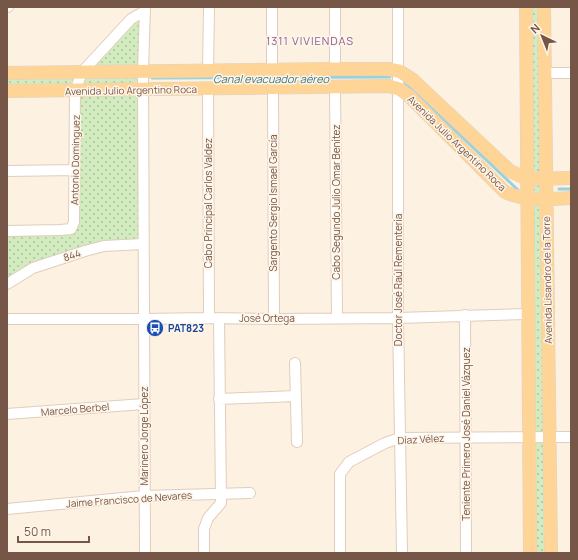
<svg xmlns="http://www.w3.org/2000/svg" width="578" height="560" font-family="Manrope,sans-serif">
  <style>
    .grass { fill: url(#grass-dots) }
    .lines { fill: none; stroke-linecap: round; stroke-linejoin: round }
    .stream { stroke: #9bd1d9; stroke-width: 3 }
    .minor-casing { stroke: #e1cdbd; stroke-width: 12 }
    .major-casing { stroke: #dbd3cf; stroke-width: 14 }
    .minor { stroke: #fff; stroke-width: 10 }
    .major { stroke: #fed597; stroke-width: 13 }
    .labels { text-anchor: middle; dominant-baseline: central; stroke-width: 3; stroke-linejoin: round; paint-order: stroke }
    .street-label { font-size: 10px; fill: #755647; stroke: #fff5e8 }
    .transit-label { font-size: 10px; font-weight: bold; fill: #164399; stroke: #fff5e8; text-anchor: start }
    .neighbourhood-label { font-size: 11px; letter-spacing: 1px; fill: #856299; stroke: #fff5e8 }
    .water-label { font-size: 11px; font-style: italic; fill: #3d7983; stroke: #fff5e8 }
  </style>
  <defs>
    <pattern id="grass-dots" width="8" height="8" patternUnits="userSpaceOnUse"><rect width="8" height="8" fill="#d2ebbf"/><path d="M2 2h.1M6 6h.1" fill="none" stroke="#afc19d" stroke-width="1.8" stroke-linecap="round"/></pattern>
  </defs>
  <rect width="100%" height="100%" fill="#fdf1e1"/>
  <!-- grass -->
  <path class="grass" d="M526,7H544L551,553H530Z
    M145,11L143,244L85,251L7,284V231L71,229L75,91H7V73L82,72Z"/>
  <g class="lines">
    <!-- stream -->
    <path class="stream" d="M152,78L390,77
      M405,83L518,190
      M559,189H571"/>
    <defs>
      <path id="minor" d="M7,7H8
        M272,7V70
        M335,7V69
        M398,7V318L402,553
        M208,71L209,7
        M545,73H571
        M335,86L337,318
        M273,87L274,319
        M208,89L209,318
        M7,171L75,170
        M7,231L60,230L71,229L74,222L75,91L82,72L131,19L145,11
        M7,284L33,268L85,251L104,246L143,244
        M465,315L466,553
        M7,319H145L209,318L274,319L398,318L527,314
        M295,363L297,442
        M219,399L296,396
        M7,414L144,404
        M7,509L144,496L250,493
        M145,553L143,72L145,7
        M204,553V529L208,518L221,503L219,318
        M340,553V474L349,462L385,443L400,438L571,437"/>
      <path id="major" d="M526,7L530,553
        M544,7L551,553
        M7,73L335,69H388L399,71L413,80L510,171L527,179L571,178
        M7,91L389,86L399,89L409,96L505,192C526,202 549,199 571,198"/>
    </defs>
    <!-- minor casing -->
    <use href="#minor" class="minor-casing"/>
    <!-- major casing -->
    <use href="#major" class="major-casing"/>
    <!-- minor -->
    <use href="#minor" class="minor"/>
    <!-- major -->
    <use href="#major" class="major"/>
  </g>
  <!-- icons -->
  <defs>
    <symbol id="bus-disc" viewBox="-11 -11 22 22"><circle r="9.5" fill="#1a4fb4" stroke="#fff5e8"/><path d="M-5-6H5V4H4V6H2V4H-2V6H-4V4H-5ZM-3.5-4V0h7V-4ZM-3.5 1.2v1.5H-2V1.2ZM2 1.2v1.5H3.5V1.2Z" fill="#fff"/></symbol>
  </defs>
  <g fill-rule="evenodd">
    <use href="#bus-disc" x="145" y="318" width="20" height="20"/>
  </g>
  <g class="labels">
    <!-- street labels -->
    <g class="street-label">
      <text transform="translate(131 90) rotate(-1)">Avenida Julio Argentino Roca</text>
      <text transform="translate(457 143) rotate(44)">Avenida Julio Argentino Roca</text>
      <text transform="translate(75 160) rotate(-89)">Antonio Dominguez</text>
      <text transform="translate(336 202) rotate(-90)">Cabo Segundo Julio Omar Benítez</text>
      <text transform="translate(208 203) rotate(-90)">Cabo Principal Carlos Valdez</text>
      <text transform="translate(273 203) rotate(-90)">Sargento Sergio Ismael García</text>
      <text transform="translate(72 255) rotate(-18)">844</text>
      <text transform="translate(398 280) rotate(-90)">Doctor José Raúl Rementería</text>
      <text transform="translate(547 280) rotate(-91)">Avenida Lisandro de la Torre</text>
      <text x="267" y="318">José Ortega</text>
      <text transform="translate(75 409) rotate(-5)">Marcelo Berbel</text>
      <text transform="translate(466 434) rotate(-90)">Teniente Primero José Daniel Vázquez</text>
      <text transform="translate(144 436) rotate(-90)">Marinero Jorge López</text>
      <text transform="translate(421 439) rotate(-3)">Díaz Vélez</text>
      <text transform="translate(129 499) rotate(-4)">Jaime Francisco de Nevares</text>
    </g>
    <!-- transit labels -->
    <g class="transit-label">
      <text x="168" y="328">PAT823</text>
    </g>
    <!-- neighbourhood labels -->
    <g class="neighbourhood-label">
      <text x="310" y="40">1311 VIVIENDAS</text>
    </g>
    <!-- water labels -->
    <g class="water-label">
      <text x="271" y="78">Canal evacuador aéreo</text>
    </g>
  </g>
  <!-- border -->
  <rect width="578" height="560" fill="none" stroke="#755647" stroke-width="16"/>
  <!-- north arrow -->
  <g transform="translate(542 36) rotate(317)" stroke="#fff5e8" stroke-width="3" paint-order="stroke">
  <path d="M0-3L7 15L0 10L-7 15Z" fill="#755647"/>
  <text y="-6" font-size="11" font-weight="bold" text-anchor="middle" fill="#755647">N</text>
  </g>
  <!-- scale -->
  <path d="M18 536v6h71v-6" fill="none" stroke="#755647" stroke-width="2"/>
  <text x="24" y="536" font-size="12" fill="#755647" stroke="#fff5e8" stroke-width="3" paint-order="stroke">50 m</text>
</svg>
